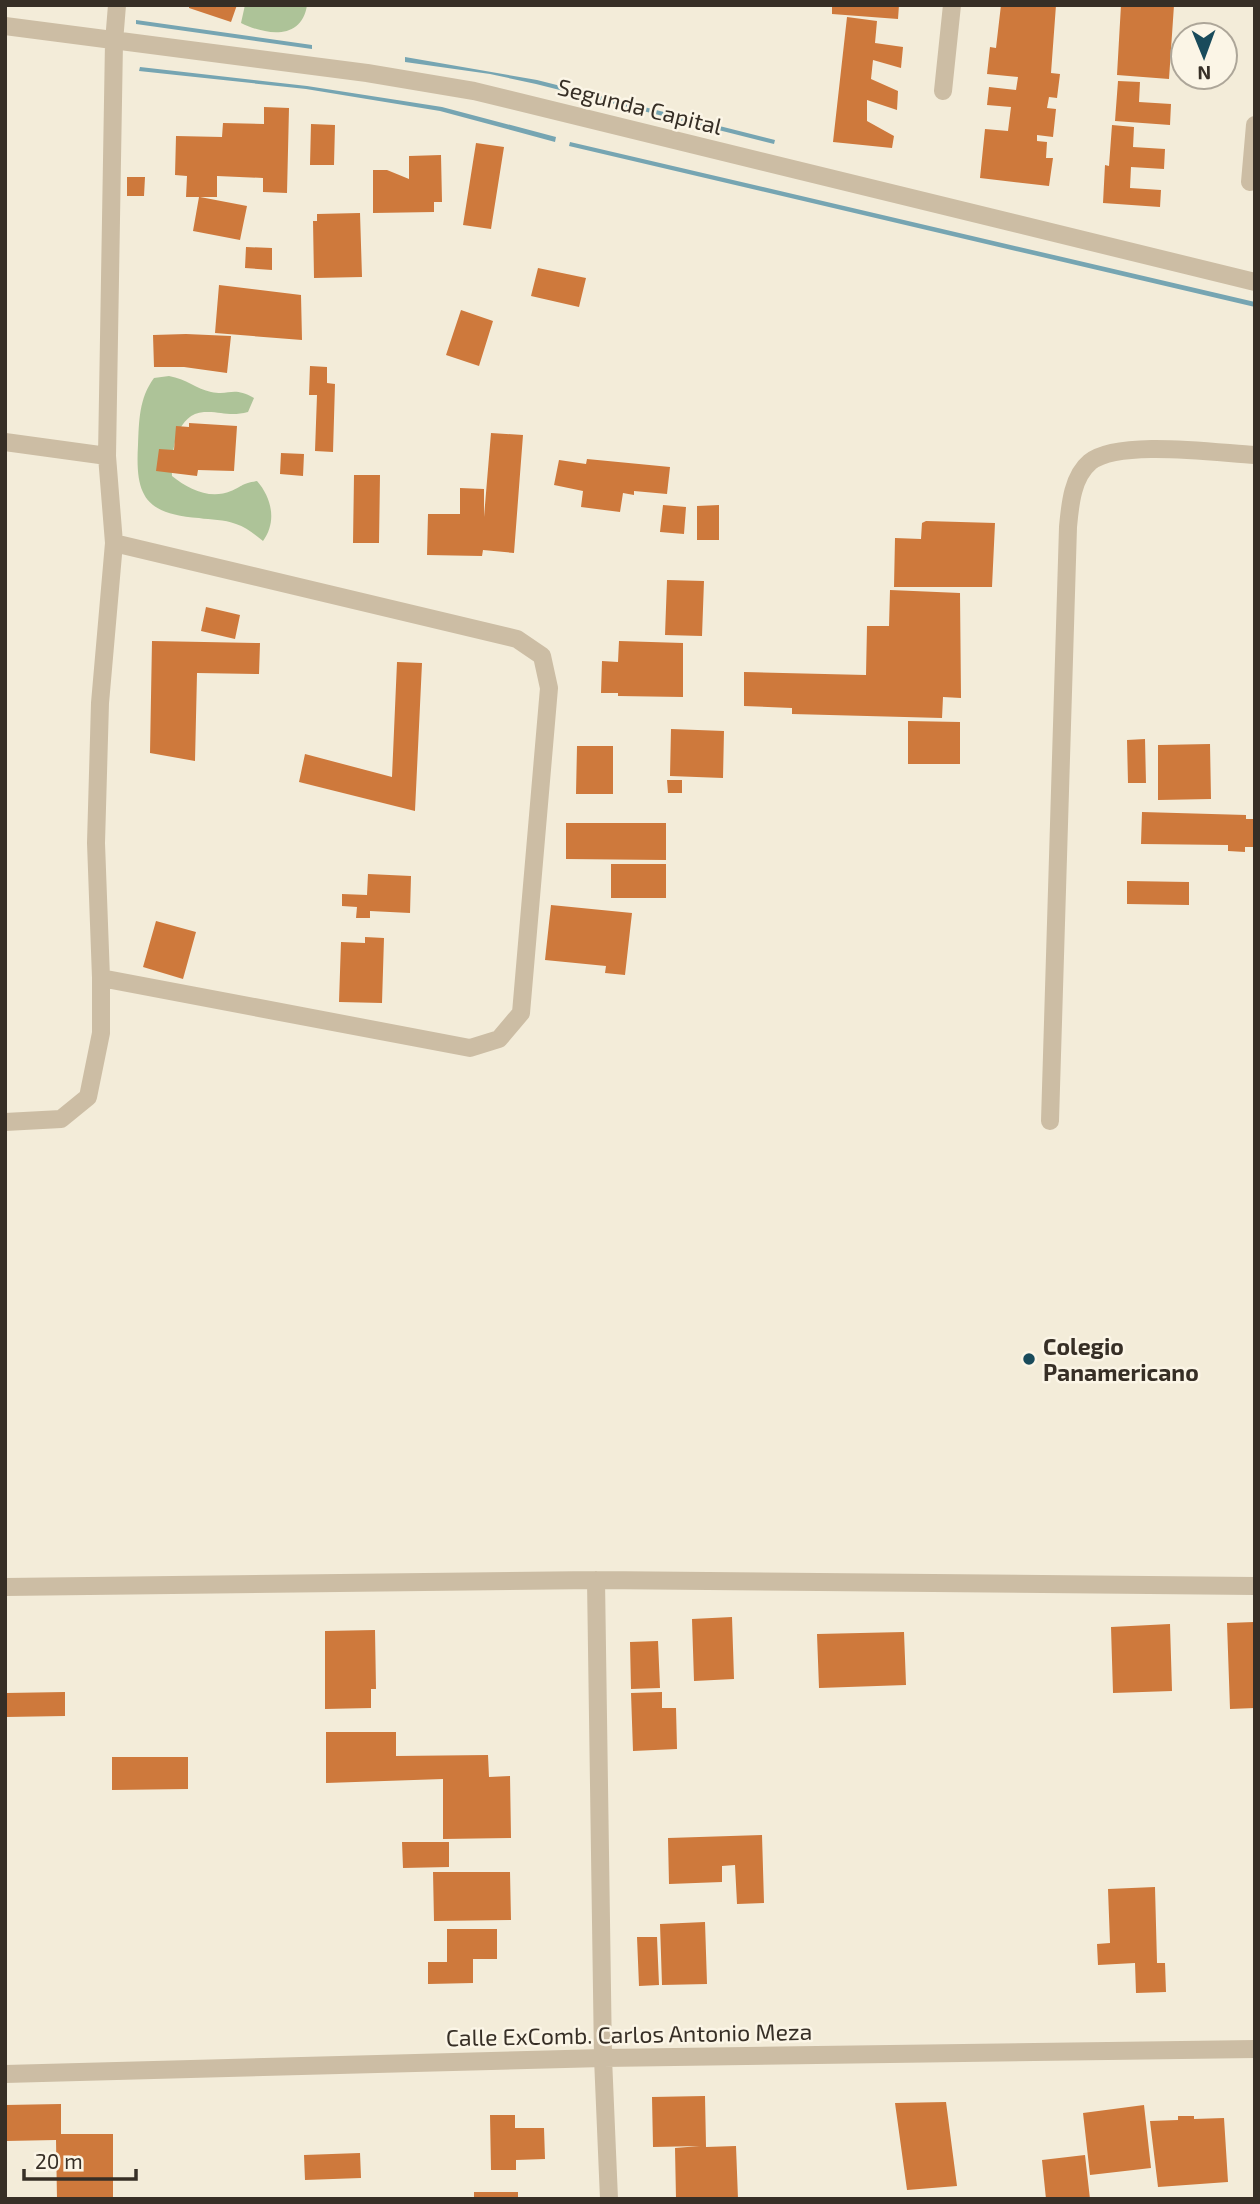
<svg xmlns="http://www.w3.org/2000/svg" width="1260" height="2204" font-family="'Exo 2',sans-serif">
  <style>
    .green { fill: #adc398 }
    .water { fill: #76a5b2 }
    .building { fill: #ce793c }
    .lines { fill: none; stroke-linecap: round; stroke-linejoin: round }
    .minor { stroke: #ccbda4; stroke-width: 18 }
    .poi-dot { fill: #194b5b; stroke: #fbf5e6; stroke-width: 2.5 }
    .labels { text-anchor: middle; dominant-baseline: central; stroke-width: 5; stroke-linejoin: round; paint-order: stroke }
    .street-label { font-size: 23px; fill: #372f26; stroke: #fbf5e6 }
    .poi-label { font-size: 23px; font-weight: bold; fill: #372f26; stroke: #fbf5e6; text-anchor: start }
  </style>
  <rect width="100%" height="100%" fill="#f3ecd9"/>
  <!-- green -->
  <path class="green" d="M245,5H307C302,41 265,35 241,23Z
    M169,376C186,379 197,389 211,392C231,396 232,386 254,398L248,412C229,417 221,411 204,412C175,414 171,454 172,476C188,489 210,500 231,491C243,486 242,483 257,481C272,498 277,522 263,541C255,535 246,527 236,524C224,519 211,520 199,518C146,514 135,497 138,445C139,421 139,398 154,378Z"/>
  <!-- water -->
  <path class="water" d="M136,20L312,45V49L136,24Z
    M405,57L537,80L775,140L774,144L536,84L490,74L405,62Z
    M140,67L307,86L442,107L556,137L555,142L440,111L306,89L139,71Z
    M570,142L1255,302V307L569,146Z"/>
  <!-- building -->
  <path class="building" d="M189,5H237L231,22L189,8Z
    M832,5H899L898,19L832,14Z
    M1001,5H1056L1051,73L1060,74L1057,98L1049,97L1047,108L1056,109L1053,137L1037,135V141L1047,142L1046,158H1053L1049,186L980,178L985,129L1008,131L1011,107L987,105L989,87L1016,90L1018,77L987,74L990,47L996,48Z
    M1121,5H1174L1169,79L1117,75Z
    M847,17L877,21L875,43L903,47L901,68L873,60L871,79L898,91L897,110L867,100V121L894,136L892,148L833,142Z
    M1118,81L1140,82L1139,102L1171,104L1170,125L1115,121Z
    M264,107L289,108L287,193L263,192V178L217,176V197H200L247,206L240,240L193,231L199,197H186L187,176L175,175L176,136L222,137L223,123L264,124Z
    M311,124L335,125L334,165H310Z
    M1112,125L1134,127L1133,147L1165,149L1164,169L1131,167L1130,188L1161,190L1160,207L1103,203L1105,165L1109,166Z
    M476,143L504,147L491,229L463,225Z
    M441,155L442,202H434V212L373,213V170H387L409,179V156Z
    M127,177H145L144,196H127Z
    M360,213L362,277L314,278L313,221H317V214Z
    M246,247L272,248V270L245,268Z
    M538,268L586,278L579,307L531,296Z
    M219,285L301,295L302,340L215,333Z
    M461,310L493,321L479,366L446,355Z
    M186,334L231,336L227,373L184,367H154L153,335Z
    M310,366L327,367V383L335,384L333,452L315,451L317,395H309Z
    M189,423L237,426L234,471L198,470L197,476L156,471L159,449L174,450L176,426L189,427Z
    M491,433L523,435L514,553L483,550L482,556L427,555L428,514H460V488L484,489V517Z
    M281,453L304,454L303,476L280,474Z
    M587,459L670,467L667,494L634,491V495L623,493L620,512L581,507L583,491L554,485L559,460L586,464Z
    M354,475H380L379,543H353Z
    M663,505L686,507L684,534L660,532Z
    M719,505V540H697V506Z
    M926,521L995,523L992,587H894L895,538L921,539L922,523Z
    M667,580L704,581L702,636L665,635Z
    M890,590L960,593L961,698L943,697L942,718L792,714V708L744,706V672L866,675L867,626H889Z
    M206,607L240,615L235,639L201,631Z
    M152,641L260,643L259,674L197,673L195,761L150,753Z
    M619,641L683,643V697L618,696V693H601L602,661L618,662Z
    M397,662L422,663L415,811L299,782L305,754L392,777Z
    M908,721L960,722V764H908Z
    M671,729L724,731L723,778L670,776Z
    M1145,739L1146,783H1128L1127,740Z
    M1210,744L1211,799L1158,800V745Z
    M577,746H613V794H576Z
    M667,780H682V793H668Z
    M1142,812L1246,815V819H1255V847H1245V852L1228,851V845L1141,844Z
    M566,823H666V860L566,859Z
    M611,864H666V898H611Z
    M368,874L411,876L410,913L370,911V918H356L357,907L342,906V894L367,895Z
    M1127,881L1189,882V905L1127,904Z
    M551,905L632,913L625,975L605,973L606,966L545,960Z
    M156,921L196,932L183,979L143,967Z
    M365,937L384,938L382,1003L339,1002L341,942L365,943Z
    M732,1617L734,1679L694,1681L692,1619Z
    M1254,1622L1255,1708L1230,1709L1227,1623Z
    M1170,1624L1172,1691L1113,1693L1111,1627Z
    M375,1630L376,1689H371V1708L325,1709V1631Z
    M904,1632L906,1685L819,1688L817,1634Z
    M658,1641L660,1688L631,1689L630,1642Z
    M65,1692V1716L6,1717V1693Z
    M662,1692V1708H676L677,1749L633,1751L631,1693Z
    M326,1732H396V1756L488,1755L489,1777L510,1776L511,1838L443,1839V1779L326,1783Z
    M112,1757H188V1789L112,1790Z
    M762,1835L764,1903L737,1904L735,1865L722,1866V1882L669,1884L668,1838Z
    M402,1842H449V1867L403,1868Z
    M433,1872H510L511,1920L434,1921Z
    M1155,1887L1157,1963H1165L1166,1992L1136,1993L1135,1963L1098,1965L1097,1944L1110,1943L1108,1889Z
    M705,1922L707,1984L662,1985L660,1924Z
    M447,1929H497V1959H473V1983L428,1984V1962H447Z
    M637,1937H657L659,1985L639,1986Z
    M705,2096L706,2147L736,2146L738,2199H676L675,2148L700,2146L653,2147L652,2097Z
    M946,2102L957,2186L907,2190L895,2103Z
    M61,2104V2134H113V2199H57L56,2140L5,2141V2105Z
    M1144,2105L1151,2168L1090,2175L1083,2113Z
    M490,2115H515V2128H544L545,2159L516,2160V2170H491Z
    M1178,2116H1194V2119L1224,2118L1228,2182L1158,2187L1150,2121L1178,2120Z
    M360,2153L361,2178L305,2180L304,2155Z
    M1085,2155L1090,2199H1046L1042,2160Z
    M474,2192H518V2199H474Z"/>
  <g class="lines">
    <!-- minor -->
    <path class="minor" d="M5,26L367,73L474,91L1255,282
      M943,91L952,5
      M1250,182L1255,125
      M5,442L107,456
      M101,978L470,1048L499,1039L521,1013L549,688L542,656L517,639L114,543
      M1050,1121L1068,527C1070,506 1072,477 1090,462C1119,439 1217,453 1255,455
      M5,1122L61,1119L88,1097L101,1033V978L96,843L100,703L114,543L107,456L114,42L117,5
      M596,1580L603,2058L609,2199
      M5,1587L596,1580L1255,1586
      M5,2074L603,2058L1255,2049"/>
  </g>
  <!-- markers -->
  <circle class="poi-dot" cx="1029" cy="1359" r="7"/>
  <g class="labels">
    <!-- street labels -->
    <g class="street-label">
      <text transform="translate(640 106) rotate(14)">Segunda Capital</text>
      <text transform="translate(629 2034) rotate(-1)">Calle ExComb. Carlos Antonio Meza</text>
    </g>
    <!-- poi labels -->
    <g class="poi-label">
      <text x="1043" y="1346">Colegio<tspan x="1043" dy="26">Panamericano</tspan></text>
    </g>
  </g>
  <!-- border -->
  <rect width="1260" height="2204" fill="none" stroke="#372f26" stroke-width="14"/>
  <!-- north arrow -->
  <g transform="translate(1204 56) rotate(179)"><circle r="33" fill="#fbf5e6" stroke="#ada699" stroke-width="2"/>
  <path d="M0-5L12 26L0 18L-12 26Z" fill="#194b5b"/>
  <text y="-10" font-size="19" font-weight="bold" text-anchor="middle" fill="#372f26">N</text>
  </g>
  <!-- scale -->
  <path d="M24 2169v10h112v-10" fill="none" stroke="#372f26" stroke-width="3.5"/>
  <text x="35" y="2169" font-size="21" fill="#372f26" stroke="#fbf5e6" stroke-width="5" paint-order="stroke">20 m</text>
</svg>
